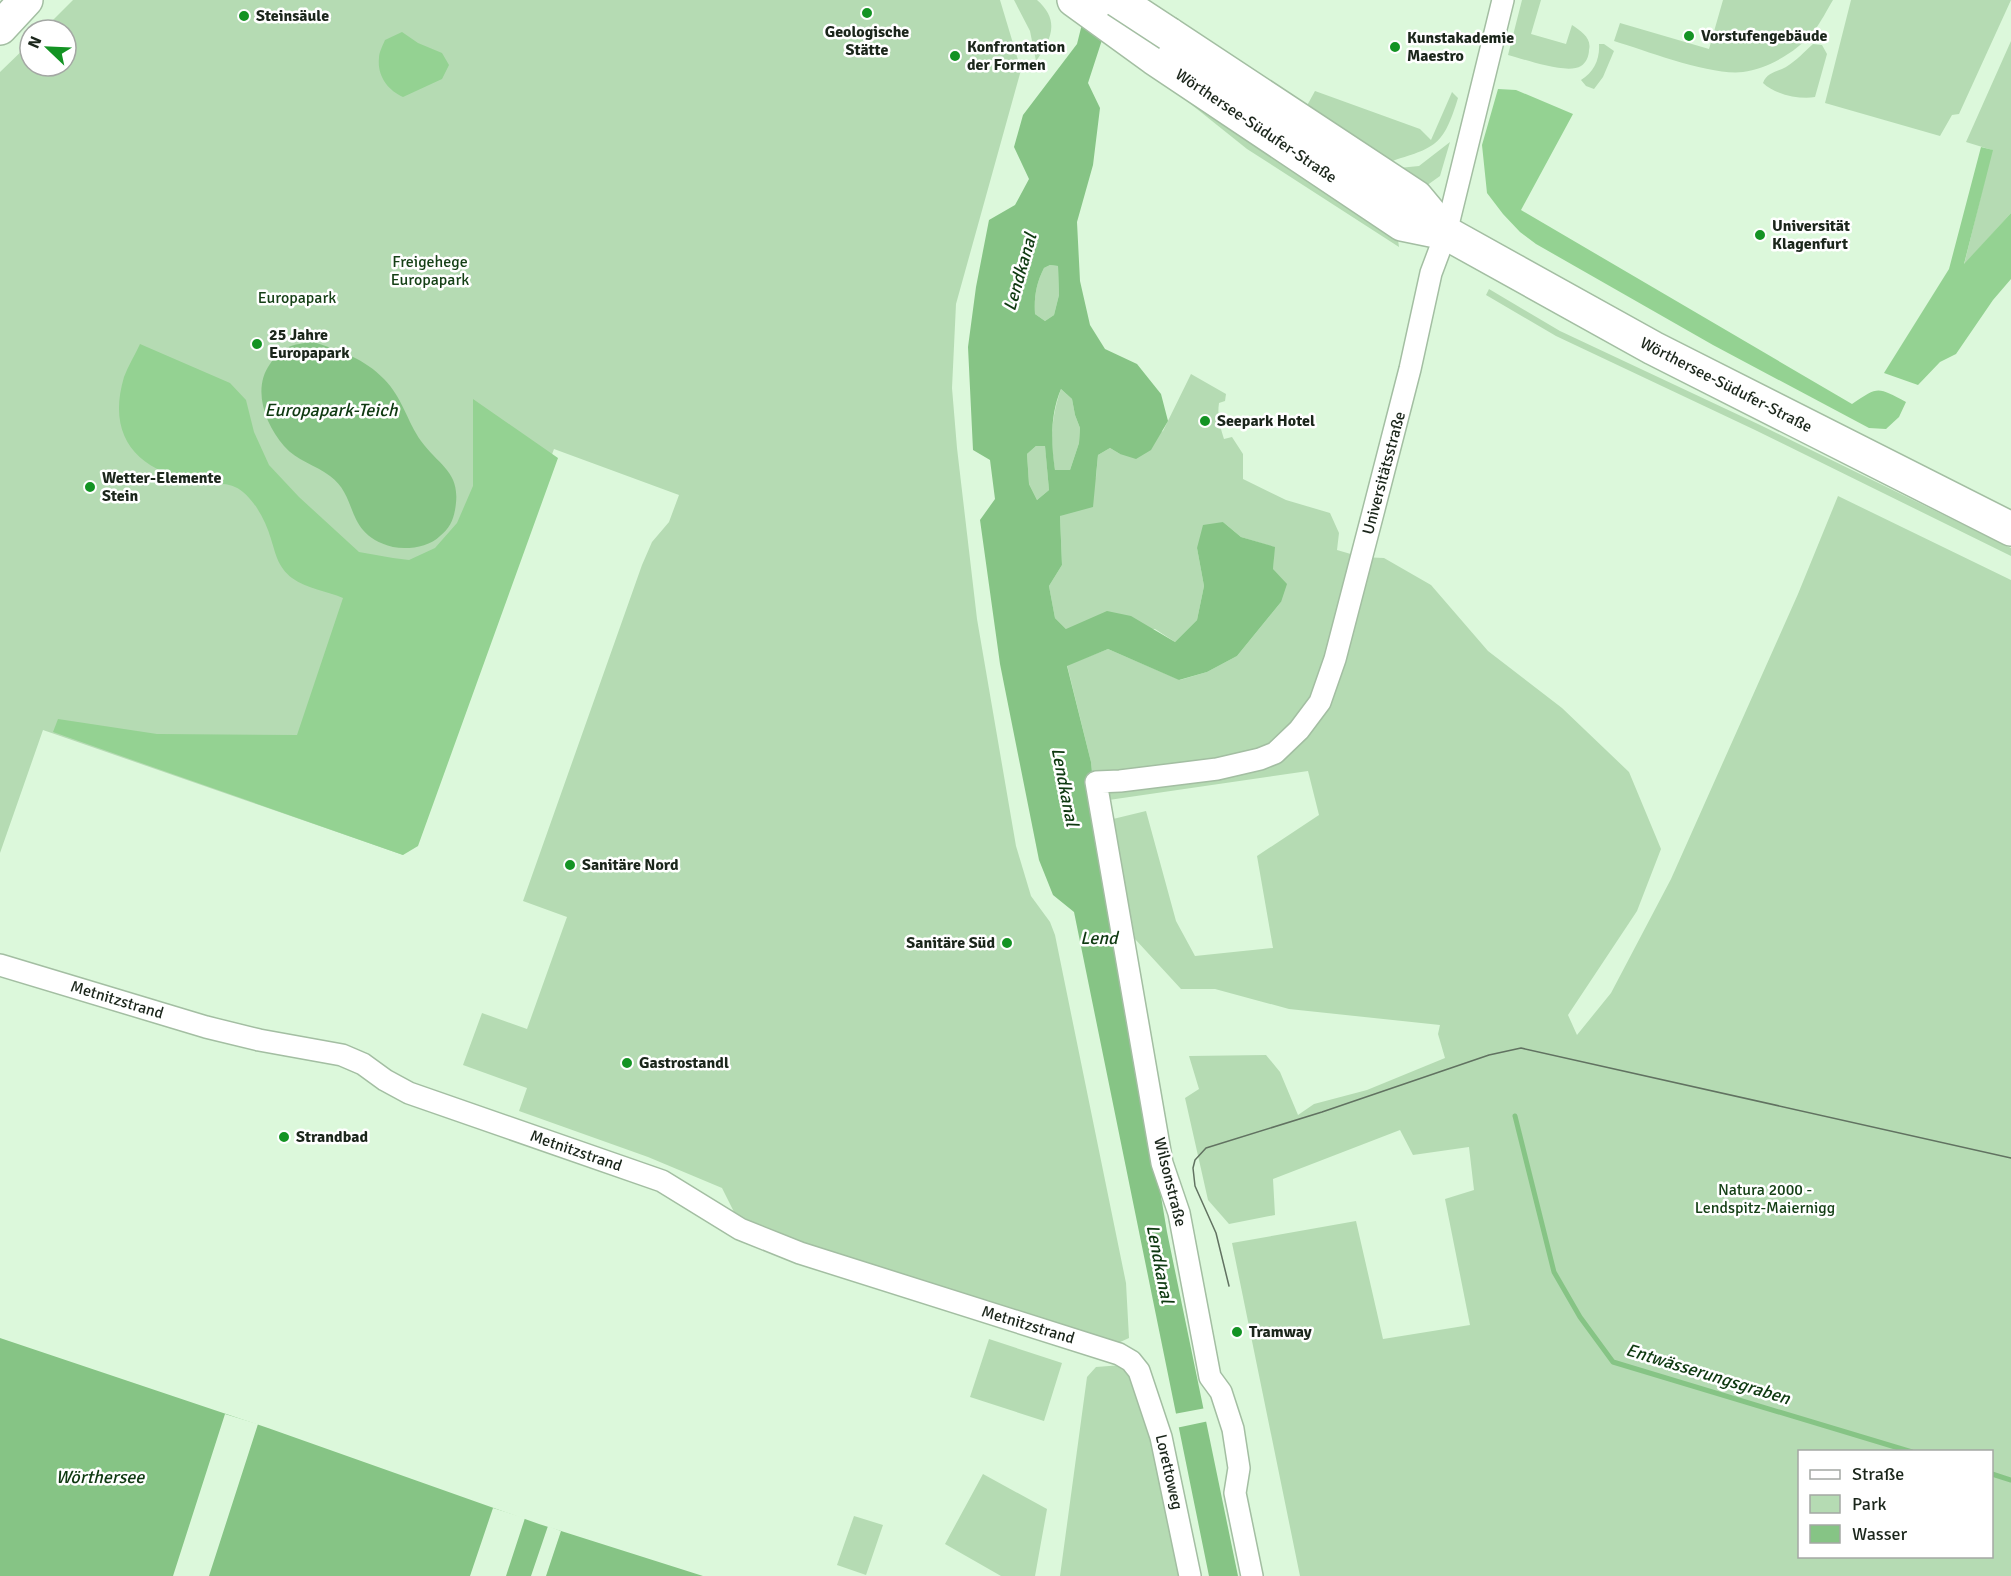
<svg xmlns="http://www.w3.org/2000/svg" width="2011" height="1576" font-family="Signika,sans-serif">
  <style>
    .green { fill: #b5dbb3; fill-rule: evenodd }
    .forest { fill: #94d292 }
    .water { fill: #86c485; fill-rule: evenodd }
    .pier { fill: #dcf8db }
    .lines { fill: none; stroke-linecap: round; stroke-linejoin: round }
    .stream { stroke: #86c485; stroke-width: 5 }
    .minor-casing { stroke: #a3bea2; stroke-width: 24 }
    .primary-casing { stroke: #a3bea2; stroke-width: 36 }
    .minor { stroke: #fff; stroke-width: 21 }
    .primary { stroke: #fff; stroke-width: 33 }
    .tram { stroke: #617261; stroke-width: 1.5 }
    .primary-bridge-casing { stroke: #a3bea2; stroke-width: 36; stroke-linecap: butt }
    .primary-bridge { stroke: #fff; stroke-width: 33 }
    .poi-dot { fill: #139323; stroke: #fff; stroke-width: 2 }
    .labels { text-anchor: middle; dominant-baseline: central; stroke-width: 5; stroke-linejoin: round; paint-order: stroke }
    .poi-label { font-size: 16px; font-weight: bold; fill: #1b261b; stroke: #fff; text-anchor: start }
    .street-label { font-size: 16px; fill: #1b261b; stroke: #fff }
    .park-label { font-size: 16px; fill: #154016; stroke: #fff }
    .water-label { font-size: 18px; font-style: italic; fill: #0e3910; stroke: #fff }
  </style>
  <rect width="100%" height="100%" fill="#dcf8db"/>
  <!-- green -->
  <path class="green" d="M73,0H1000L1021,70L956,304L952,388L957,448L977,619L1016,846L1031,896L1050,922L1055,935L1126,1283L1129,1338L1118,1343L1103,1340L805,1244L735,1214L722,1188L648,1157L519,1111L527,1088L463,1065L482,1013L527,1029L567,917L523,901L642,565L652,542L669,522L679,495L554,449L403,855L43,730L0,853V72L30,43V66H66V30H43Z
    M1014,0H1037C1060,20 1052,39 1036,61L1030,31Z
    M1522,0H1541L1531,34L1566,44L1572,25C1581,31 1592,38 1589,50C1589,56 1586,63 1581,66C1567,75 1524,59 1508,55Z
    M1723,0H1833C1827,10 1821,22 1814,31C1798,51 1768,69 1743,72C1711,76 1647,51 1614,41L1620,23L1709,49Z
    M1851,0H2011L1959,114L1952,115L1940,136L1825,103Z
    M2011,41V213L1964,265L1992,150L1966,142Z
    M1599,44H1604L1614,51L1603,77L1594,89L1586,86L1581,80C1594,72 1600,59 1599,44Z
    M1813,44L1822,45L1827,54L1815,97C1800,100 1774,94 1763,83C1767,72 1777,72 1786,67C1796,61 1805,51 1813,44Z
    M1315,91L1420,129L1431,140L1452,92L1458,98C1443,147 1436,147 1389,162L1304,111Z
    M1177,93L1398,240L1399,247L1247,149Z
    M1450,142L1440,176L1426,186L1389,169L1419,166Z
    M1050,265L1058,266L1059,295L1054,315L1045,321L1035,314C1034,297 1036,284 1044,268Z
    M1489,289L1560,331L1758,424L2011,548V556L1755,430L1556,336L1486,295Z
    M1191,374L1226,394L1225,401L1219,403C1217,416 1220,426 1224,439L1232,437L1243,454V479L1286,500L1330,513L1339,533L1337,550L1361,557L1384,558L1431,585L1488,651L1562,708L1629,772L1661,849L1637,911L1568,1015L1577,1035L1611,993L1671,879L1798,594L1838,496L2011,580V1576H1300L1232,1243L1356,1221L1383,1339L1470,1325L1445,1199L1474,1190L1469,1147L1413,1155L1400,1130L1273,1179L1275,1215L1229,1224L1208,1200L1185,1098L1199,1089L1189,1056L1266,1055L1280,1072L1298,1115L1314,1104L1367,1090L1445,1058L1438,1034L1440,1025L1289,1009L1215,989H1181L1135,939L1113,819L1146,811L1176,921L1195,956L1273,948L1257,856L1319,815L1308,771L1095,802L1091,762L1067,665L1108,649L1180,680L1207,672L1237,656L1281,602L1273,569L1274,547L1241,537L1223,522L1197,548L1204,586L1197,620L1175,642L1155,629H1066L1055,618L1049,586L1062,565L1060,516L1096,477L1098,455L1110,448L1120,454L1163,431ZM1800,1452H1992V1556H1800Z
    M1061,389L1072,399L1075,415L1080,428L1079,443L1070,470H1055C1050,440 1051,418 1061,389Z
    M1045,445L1049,490L1037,500L1029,484L1027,454L1036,446Z
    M989,1339L1062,1363L1044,1421L970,1397Z
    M1122,1365L1136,1375L1164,1492L1181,1576H1060L1087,1377L1096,1367Z
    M983,1474L1047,1509L1035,1576H1001L945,1544Z
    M854,1516L883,1525L866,1575L837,1565Z"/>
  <!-- forest -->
  <path class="forest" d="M402,32L418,43L442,53L449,65L442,79L403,97C388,90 377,76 379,58C379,52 383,45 385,40Z
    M1498,89L1516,90L1573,114L1521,210L1852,404C1879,386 1877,387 1906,402L1899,417L1886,429L1869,428L1713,345L1536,244L1520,232L1503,214L1487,193L1482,145Z
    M1981,147L1993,150L1964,264L2011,213V279L1993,300L1956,354L1940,362L1918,385L1884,373L1949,269Z
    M140,344L230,383L246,400L254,432L269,465L299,497L359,552L393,558L409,560L435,548L457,523L473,486V399L558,458L418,846L403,855L53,732L58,719L157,734L297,735L343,598C327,591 307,589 292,578C278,567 276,555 271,539C266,522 257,504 243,492C230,480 210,485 195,482C138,470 106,438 124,377C128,366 135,355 140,344Z"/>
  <!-- water -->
  <path class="water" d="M1088,0H1115L1088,83L1100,108L1093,165L1077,222L1080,281L1090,325L1105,349L1137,364L1161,394L1168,421L1151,450L1136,459L1120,454L1110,448L1098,455L1093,507L1060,516L1062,565L1049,586L1055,618L1066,629L1107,611L1131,616L1175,642L1197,620L1204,586L1197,548L1203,525L1223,522L1241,537L1275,547L1273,569L1287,584L1281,602L1237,656L1207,672L1179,680L1108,649L1067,666L1091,762L1095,802L1167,1232L1238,1576H1209L1074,912L1053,895L1039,860L1000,664L980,520L995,499L990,460L973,450L968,347L976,287L989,220L1015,205L1029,179L1014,147L1023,115L1077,44ZM1050,265L1058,266L1059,295L1054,315L1045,321L1035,314C1034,297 1036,284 1044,268ZM1061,389L1072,399L1075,415L1080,428L1079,443L1070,470H1055C1051,443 1050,415 1061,389ZM1036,446H1045L1049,490L1037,500L1029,484L1027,454Z
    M313,342C339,350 365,359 384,379C402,397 407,421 421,441C440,467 462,472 455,510C453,521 449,529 440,536C429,547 408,550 393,547C343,534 360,498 330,476C316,465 297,461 284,446C265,424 252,389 270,364C274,358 280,351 286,348C294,344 305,343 313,342Z
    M0,1338L268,1428L539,1524L703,1576H0Z"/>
  <!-- pier -->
  <path class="pier" d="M1206,1408L1209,1421L1176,1428L1174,1414Z
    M225,1414L258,1424L209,1576H173Z
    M493,1508L525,1518L506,1576H470Z
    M548,1526L561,1531L546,1576H531Z"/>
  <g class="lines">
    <!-- stream -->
    <path class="stream" d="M1515,1116L1554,1272L1580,1317L1613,1362L1912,1452
      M1992,1474L2011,1480"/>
    <defs>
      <path id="minor" d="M0,965L206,1027L259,1040L342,1055L363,1064L385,1080L409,1093L662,1181L740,1229L800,1253L1119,1354L1131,1361L1139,1371L1161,1437L1190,1576
        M1252,1576L1235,1493L1239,1468L1233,1429L1221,1392L1210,1377L1179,1213L1162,1163L1096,782L1120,781L1217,769L1260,759L1275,753L1299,730L1320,702L1335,659L1374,509L1410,369L1431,273L1446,233L1503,0"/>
      <path id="primary" d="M1074,0L1154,58L1402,224L1446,233L1653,348L2011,529
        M0,28L26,0
        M1169,34L1416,197L1446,233"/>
    </defs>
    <!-- minor casing -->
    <use href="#minor" class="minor-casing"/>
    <!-- primary casing -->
    <use href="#primary" class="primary-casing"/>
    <!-- minor -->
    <use href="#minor" class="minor"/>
    <!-- primary -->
    <use href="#primary" class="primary"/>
    <!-- tram -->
    <path class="tram" d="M1229,1286L1216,1233L1195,1186L1193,1168L1195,1160L1206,1148L1322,1112L1489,1055L1521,1048L2011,1158"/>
    <defs>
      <path id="primary-bridge" d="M1117,0L1169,34"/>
    </defs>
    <!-- primary-bridge casing -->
    <use href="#primary-bridge" class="primary-bridge-casing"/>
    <!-- primary-bridge -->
    <use href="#primary-bridge" class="primary-bridge"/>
  </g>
  <!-- markers -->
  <g class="poi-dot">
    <circle cx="867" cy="13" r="6"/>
    <circle cx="244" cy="16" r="6"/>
    <circle cx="1689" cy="36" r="6"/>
    <circle cx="1395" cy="47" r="6"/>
    <circle cx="955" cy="56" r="6"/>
    <circle cx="1760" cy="235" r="6"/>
    <circle cx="257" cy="344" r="6"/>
    <circle cx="1205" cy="421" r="6"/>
    <circle cx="90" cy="487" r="6"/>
    <circle cx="570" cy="865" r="6"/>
    <circle cx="1007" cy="943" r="6"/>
    <circle cx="627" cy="1063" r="6"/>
    <circle cx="284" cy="1137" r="6"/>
    <circle cx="1237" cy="1332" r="6"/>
  </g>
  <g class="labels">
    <!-- poi labels -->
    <g class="poi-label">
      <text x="256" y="16">Steinsäule</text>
      <text x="867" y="32" text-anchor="middle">Geologische<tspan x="867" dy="18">Stätte</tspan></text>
      <text x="1701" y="36">Vorstufengebäude</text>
      <text x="1407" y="38">Kunstakademie<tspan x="1407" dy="18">Maestro</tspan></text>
      <text x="967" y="47">Konfrontation<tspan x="967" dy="18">der Formen</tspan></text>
      <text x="1772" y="226">Universität<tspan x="1772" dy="18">Klagenfurt</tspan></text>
      <text x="269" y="335">25 Jahre<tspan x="269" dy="18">Europapark</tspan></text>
      <text x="1217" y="421">Seepark Hotel</text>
      <text x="102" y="478">Wetter-Elemente<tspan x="102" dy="18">Stein</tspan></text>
      <text x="582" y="865">Sanitäre Nord</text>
      <text x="995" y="943" text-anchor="end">Sanitäre Süd</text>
      <text x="639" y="1063">Gastrostandl</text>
      <text x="296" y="1137">Strandbad</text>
      <text x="1249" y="1332">Tramway</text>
    </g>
    <!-- street labels -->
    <g class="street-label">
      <text transform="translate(1256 126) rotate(34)">Wörthersee-Südufer-Straße</text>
      <text transform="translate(1726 385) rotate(27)">Wörthersee-Südufer-Straße</text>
      <text transform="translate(1384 473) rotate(-75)">Universitätsstraße</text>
      <text transform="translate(117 1000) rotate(17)">Metnitzstrand</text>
      <text transform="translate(576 1151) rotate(19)">Metnitzstrand</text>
      <text transform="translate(1170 1182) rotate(76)">Wilsonstraße</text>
      <text transform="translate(1028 1325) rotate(17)">Metnitzstrand</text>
      <text transform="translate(1169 1472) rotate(77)">Lorettoweg</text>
    </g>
    <!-- park labels -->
    <g class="park-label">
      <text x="430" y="262">Freigehege<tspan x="430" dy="18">Europapark</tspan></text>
      <text x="297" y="298">Europapark</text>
      <text x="1765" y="1190">Natura 2000 -<tspan x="1765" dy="18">Lendspitz-Maiernigg</tspan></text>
    </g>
    <!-- water labels -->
    <g class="water-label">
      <text transform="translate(1020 272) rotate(-74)">Lendkanal</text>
      <text x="331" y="410">Europapark-Teich</text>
      <text transform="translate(1065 787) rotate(79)">Lendkanal</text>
      <text x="1099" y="938">Lend</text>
      <text transform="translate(1160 1264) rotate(79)">Lendkanal</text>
      <text transform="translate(1708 1374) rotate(17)">Entwässerungsgraben</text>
      <text x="100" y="1477">Wörthersee</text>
    </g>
  </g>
  <!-- legend -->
  <rect x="1798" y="1450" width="195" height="108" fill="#ffffff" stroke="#a4a8a4" stroke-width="1.5"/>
  <rect x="1810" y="1470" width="30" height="9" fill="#ffffff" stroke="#a4a8a4" stroke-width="1.5"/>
  <text x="1852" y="1480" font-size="18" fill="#1b261b">Straße</text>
  <rect x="1810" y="1495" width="30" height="18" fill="#b5dbb3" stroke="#a4a8a4" stroke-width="1.5"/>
  <text x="1852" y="1510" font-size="18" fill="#1b261b">Park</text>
  <rect x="1810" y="1525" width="30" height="18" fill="#86c485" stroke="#a4a8a4" stroke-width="1.5"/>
  <text x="1852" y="1540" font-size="18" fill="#1b261b">Wasser</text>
  <!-- north arrow -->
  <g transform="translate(48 48) rotate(293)"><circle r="28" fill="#ffffff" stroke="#a4a8a4" stroke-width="1.5"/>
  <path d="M0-4.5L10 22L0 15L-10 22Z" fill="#139323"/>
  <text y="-9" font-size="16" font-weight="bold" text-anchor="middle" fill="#1b261b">N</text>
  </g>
</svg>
